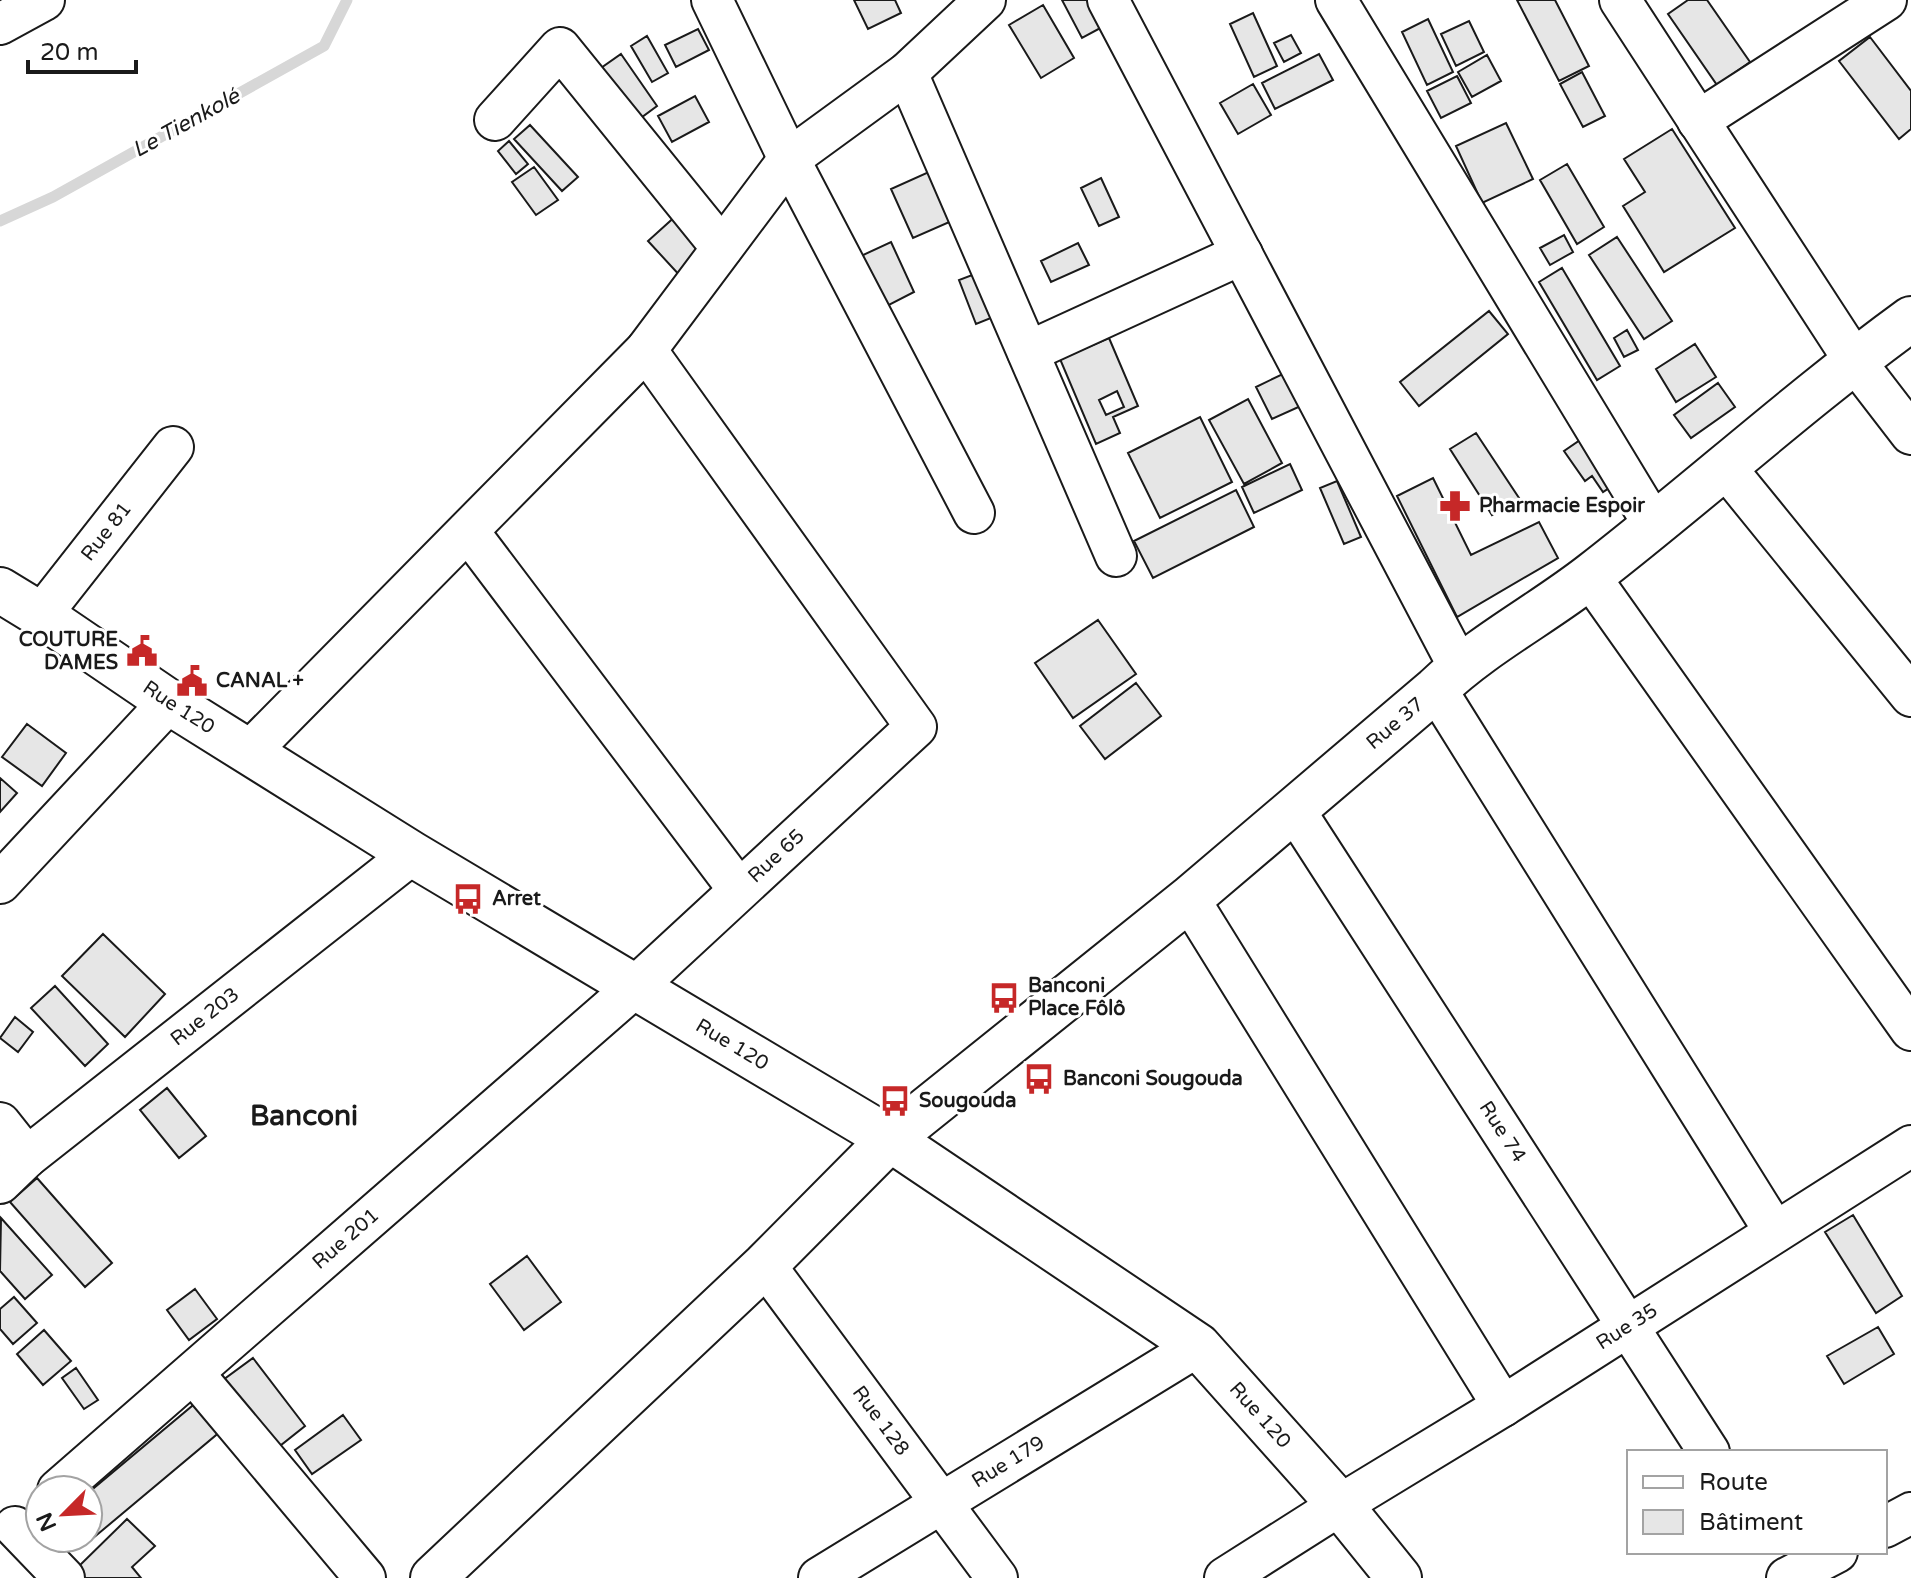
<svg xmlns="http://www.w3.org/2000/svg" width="1911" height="1578" font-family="'Varela Round',sans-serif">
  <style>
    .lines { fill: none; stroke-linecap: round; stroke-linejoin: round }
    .stream { stroke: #d7d7d7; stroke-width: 11 }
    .building { fill: #e6e6e6; stroke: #1a1a1a; stroke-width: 2; fill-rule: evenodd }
    .minor-casing { stroke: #1a1a1a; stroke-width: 44 }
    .major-casing { stroke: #1a1a1a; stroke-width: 48 }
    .minor { stroke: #fff; stroke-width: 40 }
    .major { stroke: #fff; stroke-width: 44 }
    .labels { text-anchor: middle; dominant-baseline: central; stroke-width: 6; stroke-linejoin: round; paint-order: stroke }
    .poi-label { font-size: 20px; font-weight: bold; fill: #1a1a1a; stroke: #fff; text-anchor: start }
    .street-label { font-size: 20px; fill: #1a1a1a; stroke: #fff }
    .water-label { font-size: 22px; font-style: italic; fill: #1a1a1a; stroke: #fff }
    .district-label { font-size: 28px; font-weight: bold; fill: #1a1a1a; stroke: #fff }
  </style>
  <rect width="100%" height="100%" fill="#fff"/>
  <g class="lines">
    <!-- stream -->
    <path class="stream" d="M0,221L53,197L324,46L347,0"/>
  </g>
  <!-- building -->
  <path class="building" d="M854,0H895L901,13L868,29Z
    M1062,0H1093L1106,25L1082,38Z
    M1517,0H1555L1589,66L1559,81Z
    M1688,0H1707L1750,62L1717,85L1668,14Z
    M1043,5L1074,58L1041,78L1009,25Z
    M1253,13L1277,66L1254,77L1230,24Z
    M1428,19L1453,72L1427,85L1402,32Z
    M1469,21L1484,52L1456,66L1441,34Z
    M698,29L709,50L676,67L665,45Z
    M1291,35L1301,53L1284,62L1274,43Z
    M647,36L668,73L652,82L631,46Z
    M1870,37L1911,91V129L1899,139L1839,61Z
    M621,54L657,106L638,120L601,68Z
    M1319,54L1333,80L1275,109L1262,83Z
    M1487,55L1501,81L1472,97L1458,72Z
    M1582,72L1605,116L1583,127L1560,84Z
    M1457,76L1471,103L1441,118L1427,91Z
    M1253,84L1271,115L1238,134L1220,103Z
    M695,96L709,122L672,142L658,116Z
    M1506,123L1533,179L1482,203L1456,146Z
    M530,125L578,177L562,191L514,139Z
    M1672,129L1735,228L1664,272L1623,206L1645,192L1624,159Z
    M509,141L528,164L516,174L498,151Z
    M1567,164L1604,227L1577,244L1540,180Z
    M534,167L558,200L536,215L512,182Z
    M931,171L954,220L913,238L891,189Z
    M1101,178L1119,217L1099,226L1081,188Z
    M678,214L713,251L683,279L648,241Z
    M1564,235L1573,252L1550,265L1540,248Z
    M1617,237L1672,321L1644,339L1589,255Z
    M891,242L914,292L885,307L861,256Z
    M1078,243L1089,265L1051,282L1041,261Z
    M1562,268L1620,366L1597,380L1539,282Z
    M980,272L996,316L976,324L959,280Z
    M1489,311L1508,334L1419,406L1400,382Z
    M1627,330L1638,350L1624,357L1614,338Z
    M1109,338L1138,406L1113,417L1120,433L1096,444L1060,359ZM1117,391L1124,407L1106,415L1099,400Z
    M1695,344L1716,377L1676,402L1656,369Z
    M1287,372L1303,405L1272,419L1256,387Z
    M1718,383L1735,407L1691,438L1674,415Z
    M1248,399L1282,463L1244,484L1209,420Z
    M1200,417L1232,482L1160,518L1128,453Z
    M1476,433L1519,498L1492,515L1450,449Z
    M1589,434L1621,480L1603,492L1592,476L1585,481L1564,451Z
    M1290,464L1302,490L1254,513L1242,487Z
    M1433,478L1471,555L1539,522L1558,558L1457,617L1397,496Z
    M1337,481L1361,537L1344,544L1320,488Z
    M1236,490L1254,527L1153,578L1134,541Z
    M1098,620L1136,674L1073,718L1035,663Z
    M1136,683L1161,716L1105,759L1080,726Z
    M27,724L66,753L42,786L2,757Z
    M0,778L17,793L0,812Z
    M103,934L165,994L125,1037L62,976Z
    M55,986L108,1044L85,1066L31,1008Z
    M15,1017L33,1032L18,1052L0,1038Z
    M167,1088L206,1136L179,1158L140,1110Z
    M37,1178L112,1263L85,1287L10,1202Z
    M1853,1215L1902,1296L1876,1313L1825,1232Z
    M1,1218L52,1275L25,1299L0,1271Z
    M527,1256L561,1302L524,1330L490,1284Z
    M195,1289L217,1319L189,1340L167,1310Z
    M14,1297L37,1323L13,1344L0,1329V1309Z
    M1878,1327L1894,1354L1844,1384L1827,1356Z
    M44,1330L71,1361L43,1385L17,1354Z
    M253,1358L305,1426L276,1449L223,1380Z
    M76,1368L98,1400L84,1409L62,1378Z
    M210,1391L234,1420L92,1539L88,1535V1493Z
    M343,1415L361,1440L312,1474L295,1450Z
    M127,1519L155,1546L132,1567L141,1578H85L76,1569Z"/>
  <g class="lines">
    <defs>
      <g id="minor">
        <path d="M712,0L789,159L974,513"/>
        <path d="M1108,0L1459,667"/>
        <path d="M1336,0L1654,525"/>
        <path d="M1620,0L1854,360L1911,434"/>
        <path d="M0,24L44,0"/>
        <path d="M907,73L1116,556"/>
        <path d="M495,120L560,48L722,248"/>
        <path d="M1698,121L1886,0"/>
        <path d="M1028,352L1242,254"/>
        <path d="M1725,467L1911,696"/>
        <path d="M468,531L739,890"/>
        <path d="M1590,577L1911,1030"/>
        <path id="s1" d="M41,615L173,447"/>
        <path d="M1436,689L1775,1232"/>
        <path d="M249,752L646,350L789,159L907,73L985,0"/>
        <path id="s2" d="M1295,811L1709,1452"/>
        <path d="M0,883L169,702"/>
        <path d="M1189,899L1503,1406"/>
        <path d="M0,1123L27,1157"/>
        <path id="s3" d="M0,1183L27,1157L412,854"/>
        <path id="s4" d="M765,1265L997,1578"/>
        <path d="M193,1373L365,1578"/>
        <path id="s5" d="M58,1490L635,987L916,727L646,350"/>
        <path d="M15,1527L64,1578"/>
        <path d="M1885,1527L1911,1513"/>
        <path id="s6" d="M819,1578L1198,1346"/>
        <path id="s7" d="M1225,1578L1340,1505L1503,1406L1911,1146"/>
        <path d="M1787,1578L1837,1552"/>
      </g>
      <g id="major">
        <path id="s8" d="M0,590L41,615L169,702L412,854L890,1139L1198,1346L1340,1505L1399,1578"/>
        <path id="s9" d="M433,1578L765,1265L890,1139L1189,899L1436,689C1483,644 1542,614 1593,574C1700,491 1801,399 1911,319"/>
      </g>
    </defs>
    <!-- minor casing -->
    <use href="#minor" class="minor-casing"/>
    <!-- major casing -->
    <use href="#major" class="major-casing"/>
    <!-- minor -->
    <use href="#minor" class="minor"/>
    <!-- major -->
    <use href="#major" class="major"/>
  </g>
  <!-- icons -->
  <defs>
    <symbol id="pharmacy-bare" viewBox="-9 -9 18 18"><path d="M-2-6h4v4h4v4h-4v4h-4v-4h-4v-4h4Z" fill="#c62828" stroke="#fff" stroke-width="2.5" paint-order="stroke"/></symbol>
    <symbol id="civic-bare" viewBox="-9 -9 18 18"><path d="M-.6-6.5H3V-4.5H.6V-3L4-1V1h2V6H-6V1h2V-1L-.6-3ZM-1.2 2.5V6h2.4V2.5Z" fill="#c62828" stroke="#fff" stroke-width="2.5" paint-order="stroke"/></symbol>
    <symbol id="bus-bare" viewBox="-9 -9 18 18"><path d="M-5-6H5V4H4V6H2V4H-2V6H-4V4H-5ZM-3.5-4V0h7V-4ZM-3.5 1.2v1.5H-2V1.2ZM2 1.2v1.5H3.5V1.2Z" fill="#c62828" stroke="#fff" stroke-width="2.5" paint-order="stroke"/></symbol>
  </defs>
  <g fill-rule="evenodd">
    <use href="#pharmacy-bare" x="1433" y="484" width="44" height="44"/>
    <use href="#civic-bare" x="120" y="629" width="44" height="44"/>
    <use href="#civic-bare" x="170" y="659" width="44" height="44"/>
    <use href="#bus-bare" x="446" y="877" width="44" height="44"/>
    <use href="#bus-bare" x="982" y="976" width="44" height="44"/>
    <use href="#bus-bare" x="1017" y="1057" width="44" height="44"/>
    <use href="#bus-bare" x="873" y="1079" width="44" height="44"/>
  </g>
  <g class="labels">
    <!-- poi labels -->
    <g class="poi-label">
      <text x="1479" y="506">Pharmacie Espoir</text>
      <text x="118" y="640" text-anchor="end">COUTURE<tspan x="118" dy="23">DAMES</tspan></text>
      <text x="216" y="681">CANAL +</text>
      <text x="492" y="899">Arret</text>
      <text x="1028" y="986">Banconi<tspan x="1028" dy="23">Place Fôlô</tspan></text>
      <text x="1063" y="1079">Banconi Sougouda</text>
      <text x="919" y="1101">Sougouda</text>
    </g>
    <!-- street labels -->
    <g class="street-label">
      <text stroke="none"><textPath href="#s1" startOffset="106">Rue 81</textPath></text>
      <text stroke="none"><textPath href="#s8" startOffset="214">Rue 120</textPath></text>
      <text stroke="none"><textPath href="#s9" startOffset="1288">Rue 37</textPath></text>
      <text stroke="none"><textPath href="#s5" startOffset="958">Rue 65</textPath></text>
      <text stroke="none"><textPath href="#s3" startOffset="264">Rue 203</textPath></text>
      <text stroke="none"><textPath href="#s8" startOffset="862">Rue 120</textPath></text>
      <text stroke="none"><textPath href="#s2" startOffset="382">Rue 74</textPath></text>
      <text stroke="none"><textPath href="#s5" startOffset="382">Rue 201</textPath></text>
      <text stroke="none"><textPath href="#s7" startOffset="474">Rue 35</textPath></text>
      <text stroke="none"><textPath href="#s8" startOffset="1510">Rue 120</textPath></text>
      <text stroke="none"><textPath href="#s4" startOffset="194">Rue 128</textPath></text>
      <text stroke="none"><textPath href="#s6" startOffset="222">Rue 179</textPath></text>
    </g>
    <!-- water labels -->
    <g class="water-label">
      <text transform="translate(186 123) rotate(-29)">Le Tienkolé</text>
    </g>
    <!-- district labels -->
    <g class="district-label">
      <text x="304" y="1116">Banconi</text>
    </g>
  </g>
  <!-- legend -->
  <rect x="1627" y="1450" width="260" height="104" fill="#ffffff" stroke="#a3a3a3" stroke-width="2"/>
  <rect x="1643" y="1476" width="40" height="12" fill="#ffffff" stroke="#a3a3a3" stroke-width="2"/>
  <text x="1699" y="1490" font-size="24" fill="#1a1a1a">Route</text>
  <rect x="1643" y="1510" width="40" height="24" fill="#e6e6e6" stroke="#a3a3a3" stroke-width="2"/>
  <text x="1699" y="1530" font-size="24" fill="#1a1a1a">Bâtiment</text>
  <!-- north arrow -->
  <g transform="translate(64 1514) rotate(246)"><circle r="38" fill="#ffffff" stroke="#a3a3a3" stroke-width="2"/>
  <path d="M0-6L14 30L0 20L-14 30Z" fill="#c62828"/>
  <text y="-12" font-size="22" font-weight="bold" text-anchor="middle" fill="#1a1a1a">N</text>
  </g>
  <!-- scale -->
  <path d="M28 60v12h108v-12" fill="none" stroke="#1a1a1a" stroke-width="4"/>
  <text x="40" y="60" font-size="24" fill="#1a1a1a" stroke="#ffffff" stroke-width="6" paint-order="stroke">20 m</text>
</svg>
